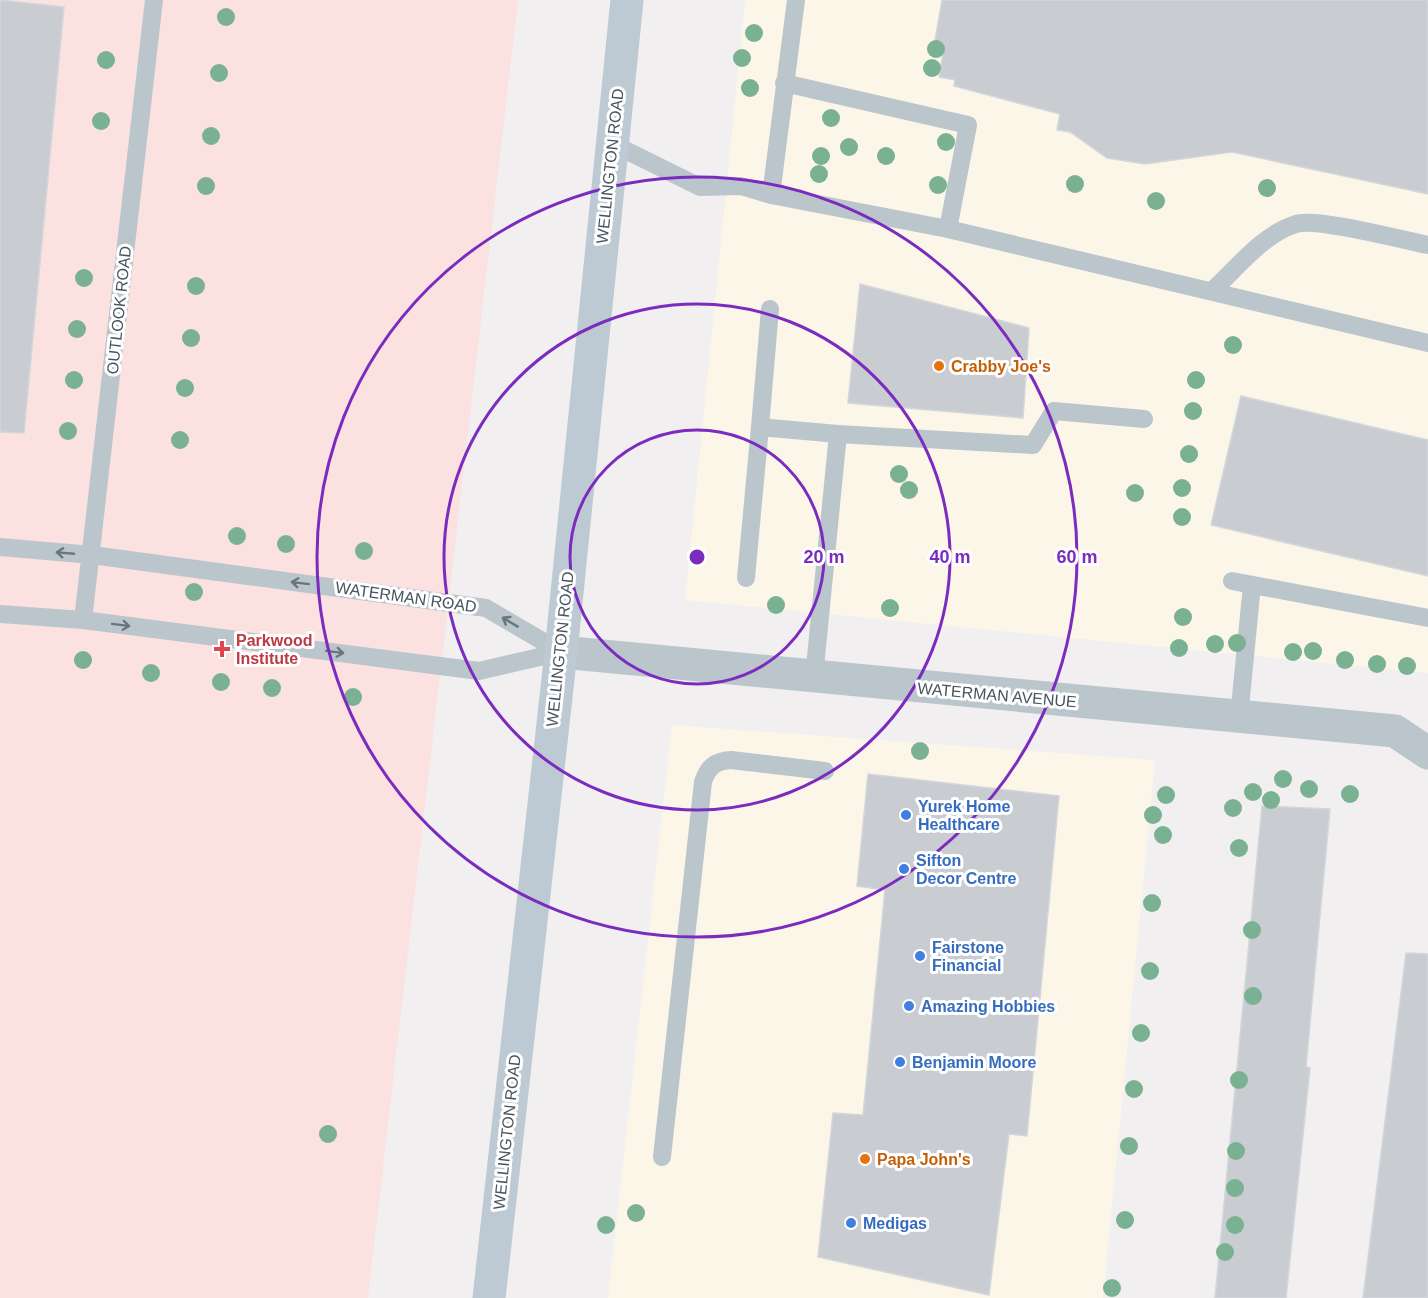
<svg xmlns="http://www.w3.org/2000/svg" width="1428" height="1298" font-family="Arial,sans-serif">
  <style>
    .commercial { fill: #fcf6e9 }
    .medical { fill: #fbe1e0 }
    .building { fill: #c9cdd2; stroke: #d3d6db; stroke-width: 1.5 }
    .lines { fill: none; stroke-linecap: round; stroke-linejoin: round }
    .lane { stroke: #bbc5cc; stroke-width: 18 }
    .street { stroke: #bbc5cc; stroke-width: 33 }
    .secondary { stroke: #bdc9d3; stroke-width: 33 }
    .tree { fill: #7ab192 }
    .oneway { stroke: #6a767e }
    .ring { fill: none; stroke: #7b2cbf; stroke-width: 3 }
    .food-dot { fill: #e8710a; stroke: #fff; stroke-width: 2 }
    .health-dot { fill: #e0444e; stroke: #fff; stroke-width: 2 }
    .shop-dot { fill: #3f7fe0; stroke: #fff; stroke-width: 2 }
    .labels { text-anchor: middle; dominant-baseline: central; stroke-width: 6; stroke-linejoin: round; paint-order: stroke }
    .street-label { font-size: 16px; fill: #47545d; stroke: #fff }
    .food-label { font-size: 16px; font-weight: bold; fill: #c56008; stroke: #fff; text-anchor: start }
    .health-label { font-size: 16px; font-weight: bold; fill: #be3a42; stroke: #fff; text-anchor: start }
    .shop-label { font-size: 16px; font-weight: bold; fill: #366cbe; stroke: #fff; text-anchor: start }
    .centre { fill: #7b2cbf; stroke: #fff; stroke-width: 3 }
    .ring-label { font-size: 18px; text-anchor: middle; font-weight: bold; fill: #7b2cbf; stroke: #fff; stroke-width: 6; stroke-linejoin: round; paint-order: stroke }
  </style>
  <rect width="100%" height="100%" fill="#f2eff0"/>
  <!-- commercial -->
  <path class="commercial" d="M745,0H1428V673L685,600Z
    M672,725L1155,760L1103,1298H608Z"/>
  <!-- medical -->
  <path class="medical" d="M0,0H518L368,1298H0Z"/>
  <!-- building -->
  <path class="building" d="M0,0L64,7L24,433L0,432Z
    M942,0H1428V194L1232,152L1145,164L1107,158L1070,132L1057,130L1060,114L954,86L955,80L939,77L944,47L934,46Z
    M860,284L1029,328L1023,418L848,403Z
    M1241,396L1428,440V576L1211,525Z
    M868,774L1059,796L1027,1136L1009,1134L989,1295L818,1257L833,1113L863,1115L885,890L857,886Z
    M1262,806L1330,809L1306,1067L1310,1068L1286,1298H1215Z
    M1406,953L1428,954V1298H1363Z"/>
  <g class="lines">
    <!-- lane -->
    <path class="lane" d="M784,83L968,125L948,229
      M613,144L700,187L741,186L771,195L948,229L1428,343
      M771,195L796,0
      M1213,290C1237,268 1263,234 1296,224C1316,217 1403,240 1428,245
      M770,309L760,427L838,434
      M0,547L92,555L486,608L561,652
      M746,578L760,427
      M1232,581L1428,618
      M0,614L83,620L479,671L561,652
      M83,620L154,0
      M814,677L838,434L1033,445L1054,411L1144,419
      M1239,717L1252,585
      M662,1157L703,782C708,767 715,761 731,760L825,771"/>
    <!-- street -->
    <path class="street" d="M561,652L1395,731L1428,753"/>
    <!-- secondary -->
    <path class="secondary" d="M489,1298L561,652L627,0"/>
  </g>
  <!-- trees -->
  <g class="tree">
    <circle cx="226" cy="17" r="9"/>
    <circle cx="754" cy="33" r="9"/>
    <circle cx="936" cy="49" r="9"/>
    <circle cx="742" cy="58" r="9"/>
    <circle cx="106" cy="60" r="9"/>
    <circle cx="932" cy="68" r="9"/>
    <circle cx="219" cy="73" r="9"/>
    <circle cx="750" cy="88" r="9"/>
    <circle cx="831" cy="118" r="9"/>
    <circle cx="101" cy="121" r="9"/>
    <circle cx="211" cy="136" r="9"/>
    <circle cx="946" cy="142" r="9"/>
    <circle cx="849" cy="147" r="9"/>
    <circle cx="821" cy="156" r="9"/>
    <circle cx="886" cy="156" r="9"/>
    <circle cx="819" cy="174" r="9"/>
    <circle cx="1075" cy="184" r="9"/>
    <circle cx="938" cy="185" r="9"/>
    <circle cx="206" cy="186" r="9"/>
    <circle cx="1267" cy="188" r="9"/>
    <circle cx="1156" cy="201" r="9"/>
    <circle cx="84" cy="278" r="9"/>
    <circle cx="196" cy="286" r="9"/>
    <circle cx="77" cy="329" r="9"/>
    <circle cx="191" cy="338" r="9"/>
    <circle cx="1233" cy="345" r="9"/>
    <circle cx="74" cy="380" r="9"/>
    <circle cx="1196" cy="380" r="9"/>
    <circle cx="185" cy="388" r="9"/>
    <circle cx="1193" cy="411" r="9"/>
    <circle cx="68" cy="431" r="9"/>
    <circle cx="180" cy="440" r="9"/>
    <circle cx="1189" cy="454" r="9"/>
    <circle cx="899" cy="474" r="9"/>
    <circle cx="1182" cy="488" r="9"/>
    <circle cx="909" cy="490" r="9"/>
    <circle cx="1135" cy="493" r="9"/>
    <circle cx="1182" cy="517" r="9"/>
    <circle cx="237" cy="536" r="9"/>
    <circle cx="286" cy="544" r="9"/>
    <circle cx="364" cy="551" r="9"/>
    <circle cx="194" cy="592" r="9"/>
    <circle cx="776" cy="605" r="9"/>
    <circle cx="890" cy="608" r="9"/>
    <circle cx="1183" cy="617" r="9"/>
    <circle cx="1237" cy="643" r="9"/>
    <circle cx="1215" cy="644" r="9"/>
    <circle cx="1179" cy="648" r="9"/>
    <circle cx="1313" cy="651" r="9"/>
    <circle cx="1293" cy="652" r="9"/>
    <circle cx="83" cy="660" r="9"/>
    <circle cx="1345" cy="660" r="9"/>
    <circle cx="1377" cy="664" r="9"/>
    <circle cx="1407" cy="666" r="9"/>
    <circle cx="151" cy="673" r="9"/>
    <circle cx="221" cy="682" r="9"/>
    <circle cx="272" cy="688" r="9"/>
    <circle cx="353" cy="697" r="9"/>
    <circle cx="920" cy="751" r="9"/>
    <circle cx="1283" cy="779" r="9"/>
    <circle cx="1309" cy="789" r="9"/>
    <circle cx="1253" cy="792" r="9"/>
    <circle cx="1350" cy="794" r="9"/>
    <circle cx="1166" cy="795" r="9"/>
    <circle cx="1271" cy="800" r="9"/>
    <circle cx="1233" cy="808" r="9"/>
    <circle cx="1153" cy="815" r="9"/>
    <circle cx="1163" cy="835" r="9"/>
    <circle cx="1239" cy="848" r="9"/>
    <circle cx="1152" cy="903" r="9"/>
    <circle cx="1252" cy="930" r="9"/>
    <circle cx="1150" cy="971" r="9"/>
    <circle cx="1253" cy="996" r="9"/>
    <circle cx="1141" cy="1033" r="9"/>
    <circle cx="1239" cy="1080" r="9"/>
    <circle cx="1134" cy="1089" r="9"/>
    <circle cx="328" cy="1134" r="9"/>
    <circle cx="1129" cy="1146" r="9"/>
    <circle cx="1236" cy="1151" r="9"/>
    <circle cx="1235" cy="1188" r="9"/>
    <circle cx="636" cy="1213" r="9"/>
    <circle cx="1125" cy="1220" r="9"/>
    <circle cx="606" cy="1225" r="9"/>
    <circle cx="1235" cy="1225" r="9"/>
    <circle cx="1225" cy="1252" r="9"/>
    <circle cx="1112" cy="1288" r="9"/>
  </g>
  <!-- one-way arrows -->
  <defs><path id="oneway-shaft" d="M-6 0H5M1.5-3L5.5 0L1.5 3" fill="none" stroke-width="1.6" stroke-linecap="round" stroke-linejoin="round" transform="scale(1.5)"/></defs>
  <g class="oneway">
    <use href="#oneway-shaft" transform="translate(65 553) rotate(-175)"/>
    <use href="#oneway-shaft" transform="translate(300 583) rotate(-173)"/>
    <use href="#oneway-shaft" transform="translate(510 622) rotate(-149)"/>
    <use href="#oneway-shaft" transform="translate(121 625) rotate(7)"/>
    <use href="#oneway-shaft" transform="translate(335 652) rotate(7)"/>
  </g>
  <!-- distance rings -->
  <g class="ring">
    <circle cx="697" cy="557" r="127"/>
    <circle cx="697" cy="557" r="253"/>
    <circle cx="697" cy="557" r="380"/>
  </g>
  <!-- markers -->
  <g class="food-dot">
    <circle cx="939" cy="366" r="6"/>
    <circle cx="865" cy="1159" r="6"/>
  </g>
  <path class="health-dot" d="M219 640h6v6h6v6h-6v6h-6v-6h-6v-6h6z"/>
  <g class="shop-dot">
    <circle cx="906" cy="815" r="6"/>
    <circle cx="904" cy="869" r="6"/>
    <circle cx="920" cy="956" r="6"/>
    <circle cx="909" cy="1006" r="6"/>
    <circle cx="900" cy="1062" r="6"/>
    <circle cx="851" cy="1223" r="6"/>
  </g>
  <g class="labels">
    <!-- street labels -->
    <g class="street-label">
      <text transform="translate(610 166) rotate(-84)">WELLINGTON ROAD</text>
      <text transform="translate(119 310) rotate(-84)">OUTLOOK ROAD</text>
      <text transform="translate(406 597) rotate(8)">WATERMAN ROAD</text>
      <text transform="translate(560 649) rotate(-84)">WELLINGTON ROAD</text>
      <text transform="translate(997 695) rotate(5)">WATERMAN AVENUE</text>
      <text transform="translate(507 1132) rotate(-84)">WELLINGTON ROAD</text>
    </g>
    <!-- food labels -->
    <g class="food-label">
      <text x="951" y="366">Crabby Joe's</text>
      <text x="877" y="1159">Papa John's</text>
    </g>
    <!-- health labels -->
    <g class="health-label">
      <text x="236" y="640">Parkwood<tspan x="236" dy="18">Institute</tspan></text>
    </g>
    <!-- shop labels -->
    <g class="shop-label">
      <text x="918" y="806">Yurek Home<tspan x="918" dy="18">Healthcare</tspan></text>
      <text x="916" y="860">Sifton<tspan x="916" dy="18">Decor Centre</tspan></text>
      <text x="932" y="947">Fairstone<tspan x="932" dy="18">Financial</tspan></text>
      <text x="921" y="1006">Amazing Hobbies</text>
      <text x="912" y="1062">Benjamin Moore</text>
      <text x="863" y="1223">Medigas</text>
    </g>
  </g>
  <circle cx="697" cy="557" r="9" class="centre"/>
  <g class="ring-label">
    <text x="824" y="563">20 m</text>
    <text x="950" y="563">40 m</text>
    <text x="1077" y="563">60 m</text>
  </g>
</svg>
